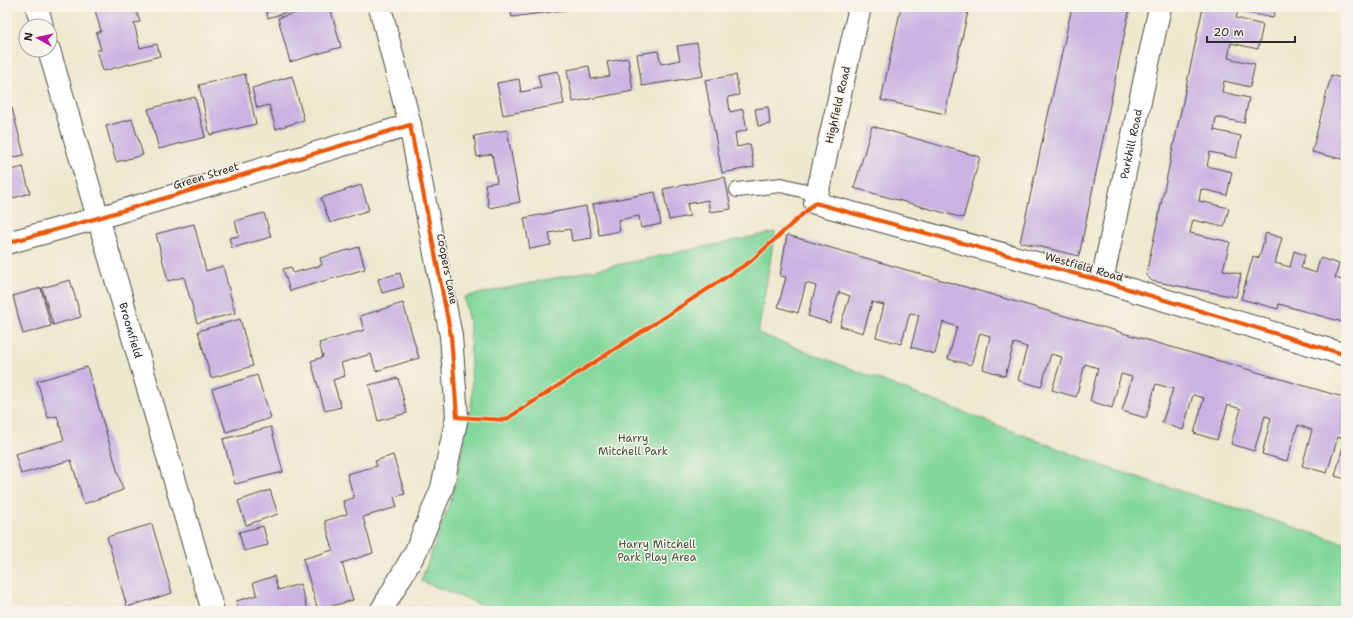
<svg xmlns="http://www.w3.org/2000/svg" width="1353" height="618" font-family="'Shantell Sans',sans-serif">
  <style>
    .green { fill: #82d79b; stroke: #568163 }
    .building { fill: #cab3e2 }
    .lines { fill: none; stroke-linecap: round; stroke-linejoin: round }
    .lane-casing { stroke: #484743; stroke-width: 16 }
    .street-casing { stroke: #484743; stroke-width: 24 }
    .secondary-casing { stroke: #484743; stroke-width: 24 }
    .lane { stroke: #fff; stroke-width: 14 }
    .street { stroke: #fff; stroke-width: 22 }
    .secondary { stroke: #fff; stroke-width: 22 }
    .cycleway-casing { stroke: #f7f3e8; stroke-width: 6 }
    .cycleway { stroke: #e8590c; stroke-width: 4 }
    .labels { text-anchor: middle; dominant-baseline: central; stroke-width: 3; stroke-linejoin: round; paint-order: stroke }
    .street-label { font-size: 11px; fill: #2b2b2b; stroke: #f7f3e8 }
    .park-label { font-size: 11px; fill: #415647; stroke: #f7f3e8 }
  </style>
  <rect width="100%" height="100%" fill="#f7f3e8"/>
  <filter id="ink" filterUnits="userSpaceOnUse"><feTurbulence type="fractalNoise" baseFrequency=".025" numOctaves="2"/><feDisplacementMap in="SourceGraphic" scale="8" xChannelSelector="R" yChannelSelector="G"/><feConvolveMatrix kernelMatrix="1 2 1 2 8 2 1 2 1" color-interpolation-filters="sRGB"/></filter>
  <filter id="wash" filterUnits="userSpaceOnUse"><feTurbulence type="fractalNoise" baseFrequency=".012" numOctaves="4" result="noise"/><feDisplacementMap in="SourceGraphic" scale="16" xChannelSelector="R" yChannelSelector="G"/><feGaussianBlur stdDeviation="0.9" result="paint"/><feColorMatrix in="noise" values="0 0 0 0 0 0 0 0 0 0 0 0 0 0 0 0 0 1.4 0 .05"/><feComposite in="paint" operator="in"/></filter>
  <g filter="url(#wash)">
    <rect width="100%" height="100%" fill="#eee8ce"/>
    <!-- green -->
    <path class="green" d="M775,232L758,333L1106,467L1346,544V611H497L421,581L453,494L472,401L470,328L464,297Z"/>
    <g id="blocks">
      <!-- building -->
      <path class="building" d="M94,7H135L140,22L134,23L140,48L157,44L160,56L103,71L97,50H101L96,33L101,31Z
        M265,7H303L268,18Z
        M314,7H330L341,47L290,62L278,18Z
        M509,7H587L512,17Z
        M901,7H969L945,114L881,100Z
        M1072,7H1130L1079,256L1020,242Z
        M1203,7H1276L1273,18L1238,11L1236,18L1263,25L1258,49L1231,43L1228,58L1255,64L1250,87L1224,81L1222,92L1249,98L1244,123L1216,117L1214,130L1241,136L1236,158L1210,152L1207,166L1232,172L1227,195L1201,189L1199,201L1229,208L1224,227L1193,220L1190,233L1230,242L1223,270L1241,274L1236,297L1152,281L1146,275Z
        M697,43L703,76L642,86L637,54L658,51L661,64L680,60L677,46Z
        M628,58L633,91L573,102L567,70L589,66L591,79L610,76L607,62Z
        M558,71L564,104L503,115L497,83L519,79L521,92L541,88L538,75Z
        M245,74L256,124L210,135L199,85Z
        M736,75L739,95L728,97L730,112L743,109L747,130L735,133L737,147L750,144L754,167L722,173L705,80Z
        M1331,75L1346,80V160L1312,152Z
        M292,76L304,120L276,129L269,105L257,108L252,88Z
        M195,97L205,137L159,149L148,109Z
        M768,107L770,124L758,126L755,109Z
        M12,108L24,155L7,159V109Z
        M132,119L143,155L116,162L106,126Z
        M872,126L980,157L963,218L854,188Z
        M507,130L520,202L489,208L485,184L497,182L492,154L477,157L474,136Z
        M23,167L30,193L7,200V171Z
        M725,177L731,209L710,212L708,200L687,204L690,216L669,220L663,189Z
        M361,185L369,210L330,223L321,198Z
        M655,192L661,224L641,228L639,216L618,220L620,231L599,235L593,204Z
        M586,206L592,238L572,241L570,229L549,233L551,245L530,249L524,218Z
        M264,213L271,237L232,248L229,238L239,236L235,221Z
        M194,224L206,271L223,266L235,313L197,323L184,277L168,281L156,234Z
        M1266,233L1282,238L1275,263L1290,267L1294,251L1305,255L1301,268L1316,273L1320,258L1339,264L1335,278L1346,281V323L1279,304L1278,309L1241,299L1253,256L1259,258Z
        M787,235L1346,398V479L1335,476L1345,439L1338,437L1327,473L1302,466L1312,430L1298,425L1287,461L1262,454L1271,418L1265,416L1254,451L1231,444L1241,409L1228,405L1217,440L1194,433L1204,398L1193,395L1183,430L1162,423L1173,389L1156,384L1146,418L1122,411L1132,377L1121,374L1112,408L1090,401L1098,368L1085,364L1076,397L1052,390L1062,357L1051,354L1041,387L1018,380L1027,347L1014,343L1005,376L983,369L990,336L980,333L971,365L948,359L957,327L943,322L935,354L911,347L919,315L910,313L901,344L876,337L884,305L872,302L863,333L840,326L850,296L839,292L830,323L808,316L816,286L806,283L798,313L778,307L786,277L780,276Z
        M359,247L365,269L290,291L283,269L291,267L293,273L322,265L320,258Z
        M400,273L404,287L382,293L378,279Z
        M70,280L81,317L53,325L42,288Z
        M41,288L51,326L23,334L13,296Z
        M403,303L419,358L376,371L371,354L341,363L345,376L333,380L341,407L325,411L311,361L323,357L319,343L364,330L360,316Z
        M240,319L253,366L211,378L198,331Z
        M87,367L123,490L84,504L71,460L21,474L15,454L64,440L57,416L48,418L37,381Z
        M257,375L271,418L226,432L212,389Z
        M398,378L407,413L378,421L369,385Z
        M271,427L283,472L235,484L223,439Z
        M393,455L405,494L394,497L397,507L363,517L373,553L342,563L353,600L318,610L303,559L333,550L325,521L347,514L343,501L354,498L347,474L377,466L375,461Z
        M270,490L278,514L246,525L238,501Z
        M152,524L172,593L127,607L107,537Z
        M263,526L268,545L244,551L239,532Z
        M274,576L278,590L300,584L308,611H239L236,601L257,595L253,583Z"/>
    </g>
  </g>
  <g filter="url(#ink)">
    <use href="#blocks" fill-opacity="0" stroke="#484743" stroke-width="1"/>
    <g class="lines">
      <defs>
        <path id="lane" d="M737,190L781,185L818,194"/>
        <g id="street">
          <path d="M37,7L42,26"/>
          <path d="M860,7L815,203L1102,281L1346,355"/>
          <path id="s1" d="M49,50L213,611"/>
          <path d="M7,243L98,218L410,125"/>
          <path id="s2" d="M1102,281L1160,7"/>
        </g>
        <path id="secondary" d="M380,7L410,125L451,336L457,417L442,488L416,551L381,611"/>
      </defs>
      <!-- lane casing -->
      <use href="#lane" class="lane-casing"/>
      <!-- street casing -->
      <use href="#street" class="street-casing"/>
      <!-- secondary casing -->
      <use href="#secondary" class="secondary-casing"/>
      <!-- lane -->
      <use href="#lane" class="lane"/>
      <!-- street -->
      <use href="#street" class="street"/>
      <!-- secondary -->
      <use href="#secondary" class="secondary"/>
      <defs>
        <path id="cycleway" d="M7,243L98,218L410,125L451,336L457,417L505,420L751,261L815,203L1102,281L1346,355"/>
      </defs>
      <!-- cycleway casing -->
      <use href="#cycleway" class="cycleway-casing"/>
      <!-- cycleway -->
      <use href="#cycleway" class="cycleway"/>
    </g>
  </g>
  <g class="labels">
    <!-- street labels -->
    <g class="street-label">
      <text transform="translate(838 105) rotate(-77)">Highfield Road</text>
      <text stroke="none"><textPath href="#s2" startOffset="140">Parkhill Road</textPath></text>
      <text transform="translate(206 176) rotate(-17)">Green Street</text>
      <text transform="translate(1084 267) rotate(16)">Westfield Road</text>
      <text transform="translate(447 269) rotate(79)">Coopers Lane</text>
      <text stroke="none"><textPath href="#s1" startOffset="292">Broomfield</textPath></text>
    </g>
    <!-- park labels -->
    <g class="park-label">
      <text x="633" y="438">Harry<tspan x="633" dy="13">Mitchell Park</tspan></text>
      <text x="657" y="544">Harry Mitchell<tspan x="657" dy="13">Park Play Area</tspan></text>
    </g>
  </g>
  <!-- margin -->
  <rect width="1353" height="618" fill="none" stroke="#f7f3e8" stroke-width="24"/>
  <!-- north arrow -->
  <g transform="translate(38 38) rotate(278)"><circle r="19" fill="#f7f3e8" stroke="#a5a39c"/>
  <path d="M0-3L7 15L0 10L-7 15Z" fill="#b5179e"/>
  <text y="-6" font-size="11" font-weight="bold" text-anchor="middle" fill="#2b2b2b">N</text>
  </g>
  <!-- scale -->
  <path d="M1207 36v6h88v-6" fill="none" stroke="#2b2b2b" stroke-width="2"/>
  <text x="1213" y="36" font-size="12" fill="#2b2b2b" stroke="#f7f3e8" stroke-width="3" paint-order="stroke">20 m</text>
</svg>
